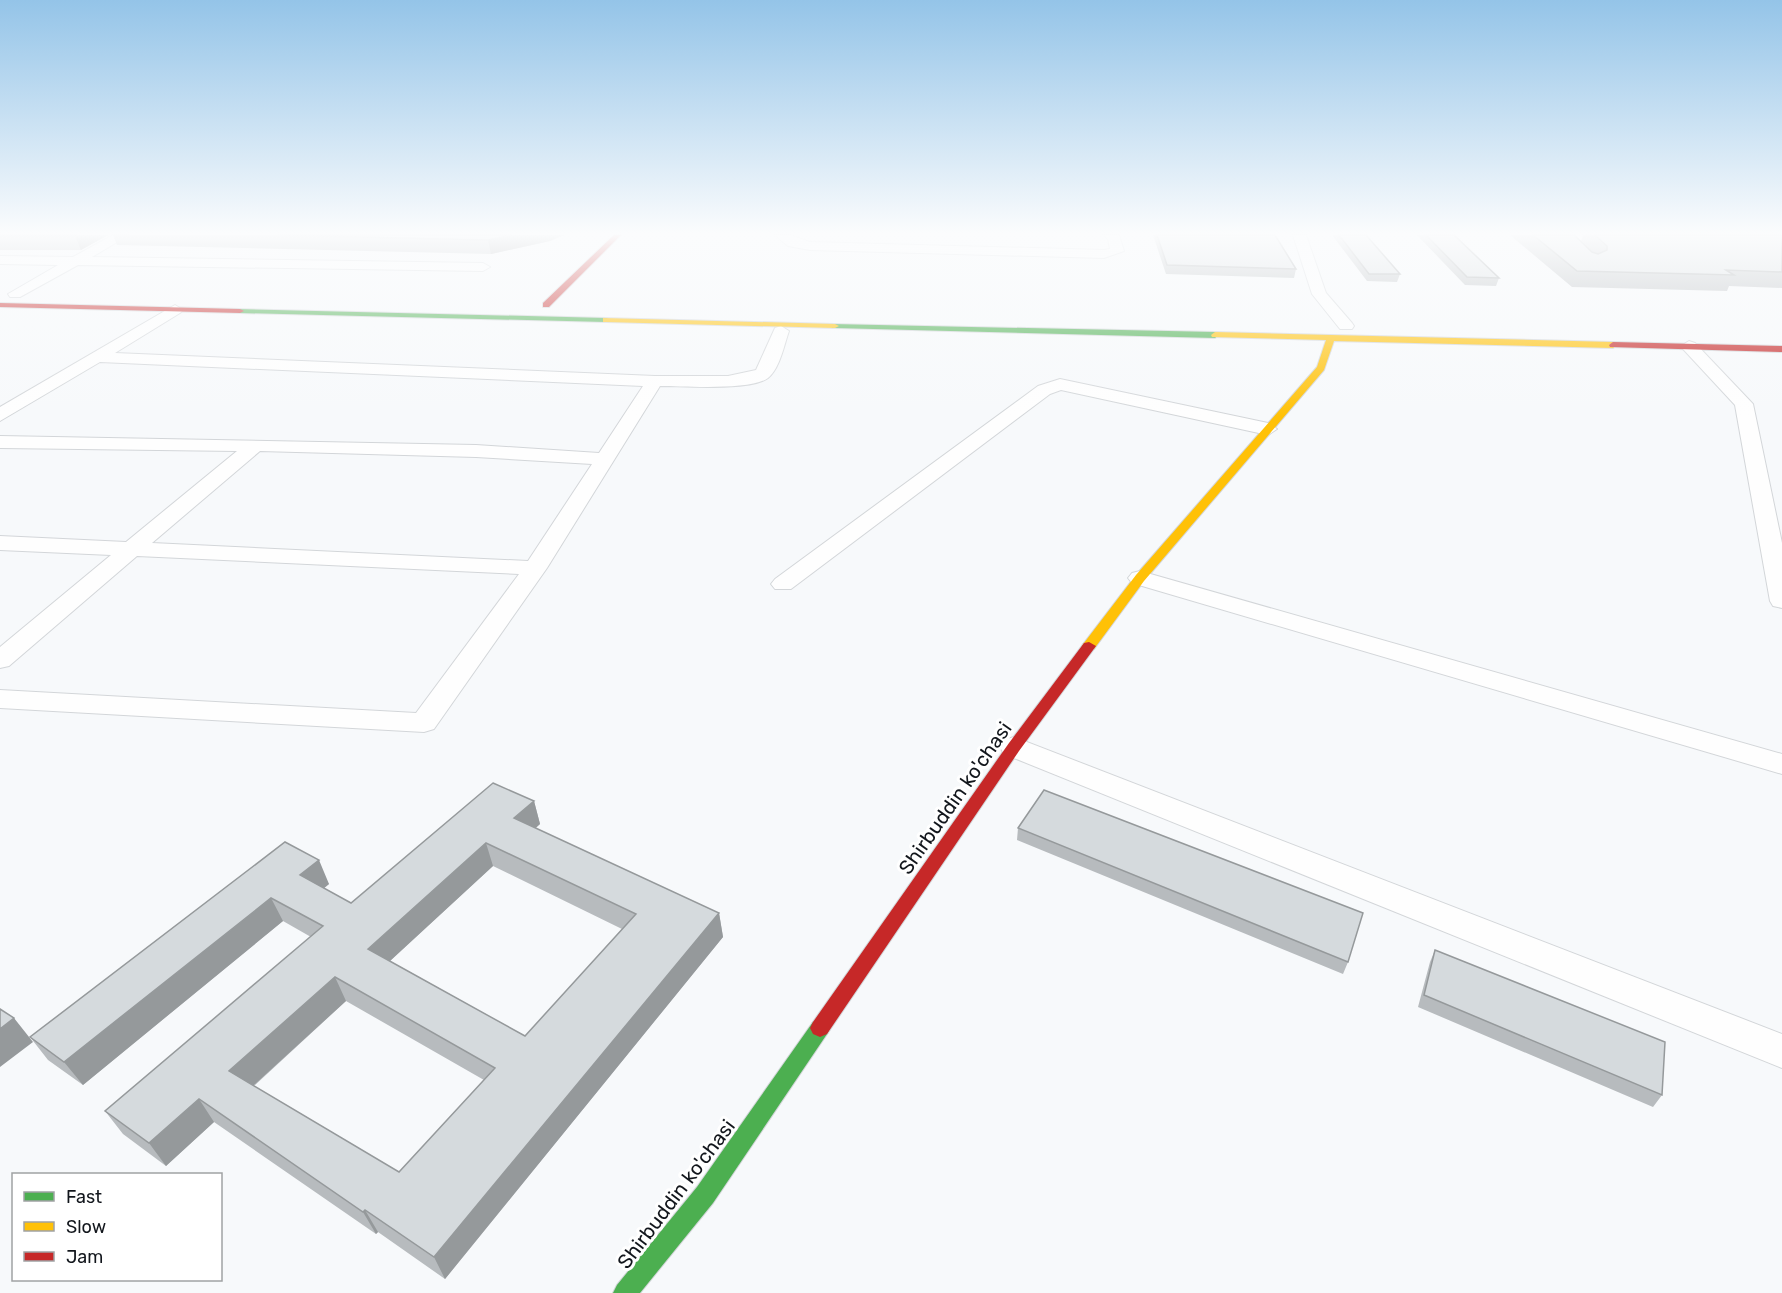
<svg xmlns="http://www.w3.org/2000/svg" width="1782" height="1293" font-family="Rubik,sans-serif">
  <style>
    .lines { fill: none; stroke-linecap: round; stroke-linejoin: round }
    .street-casing { stroke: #d3d6d9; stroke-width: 2 }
    .fast-casing { stroke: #d3d6d9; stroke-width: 2 }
    .slow-casing { stroke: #d3d6d9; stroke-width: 2 }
    .jam-casing { stroke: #d3d6d9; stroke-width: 2 }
    .street { fill: #fefefe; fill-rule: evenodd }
    .fast { fill: #4caf50; fill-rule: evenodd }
    .slow { fill: #ffc107; fill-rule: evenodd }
    .jam { fill: #c62828; fill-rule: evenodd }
    .wall { fill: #b7bbbe; fill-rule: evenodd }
    .shaded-wall { fill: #95999b }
    .building { fill: #d5dadd; stroke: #95999b; stroke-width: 1.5; fill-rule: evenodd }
    .labels { text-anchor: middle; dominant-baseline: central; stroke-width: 6; stroke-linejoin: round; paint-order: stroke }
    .street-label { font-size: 20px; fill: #12161c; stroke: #fff }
  </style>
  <rect width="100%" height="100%" fill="#f7f9fb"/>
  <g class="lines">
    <defs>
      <path id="street" d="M113,235H129L92,257L483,263L490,267L483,271L78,265L20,297H10L8,294L58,265L0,264V256L73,257Z
        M775,235H790L810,242L1104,250L1110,249L1108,239L1103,235H1119L1124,251L1104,258L810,250L788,246Z
        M1293,235H1306L1326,293L1352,323L1354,326L1352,329H1340L1312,294Z
        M1643,235L1637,239L1562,240L1556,236Z
        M175,305L183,310L180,313L115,353L655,376H728L756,370L775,328L781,326L789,331C784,345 780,368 768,378C751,391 683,386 660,386L547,568L434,729L424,732L0,708V690L416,713L519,574L137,556L9,666L0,668V647L111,555L0,550V536L126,542L237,451L0,448V436L476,445L599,453L643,386L100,362L0,421V407ZM260,451L476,457L592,464L528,561L152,543Z
        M1689,341L1695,343L1753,404L1782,543V608L1773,606L1770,601L1735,405L1683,349L1681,346Z
        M1060,379L1268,423L1277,429L1268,435L1061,390L1050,394L791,589H775L771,584L775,579L1038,386Z
        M1140,571L1782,754V774L1132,583L1128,578L1132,573Z
        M1014,737L1782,1034V1068L1004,754L1000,747L1004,740Z"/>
      <path id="fast" d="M237,309L606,318L610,320L606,322L240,313L236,311Z
        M832,324L1215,332L1219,335L1215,338L835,328H832Z
        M820,1019L827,1022L830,1028L827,1034L713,1203L640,1293H613L617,1285L697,1187L813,1022Z"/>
      <path id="slow" d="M603,318L835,324L839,326L835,328L606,322H603Z
        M1215,332L1613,342L1617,345L1613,348L1334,341L1324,370L1144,581L1094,649H1084L1082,646L1084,643L1136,575L1317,367L1326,340L1212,337L1211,335Z"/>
      <path id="jam" d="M614,235H621L549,307H543V303Z
        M0,303L240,309L244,311L240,313L0,307Z
        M1613,342L1782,346V352L1610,347L1609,345Z
        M1089,642L1096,646L1019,751L827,1034L820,1037L813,1034L810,1028L813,1022L1009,743L1084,643Z"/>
    </defs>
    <!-- street casing -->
    <use href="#street" class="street-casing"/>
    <!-- fast casing -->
    <use href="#fast" class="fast-casing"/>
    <!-- slow casing -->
    <use href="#slow" class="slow-casing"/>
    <!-- jam casing -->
    <use href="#jam" class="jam-casing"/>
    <!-- street -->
    <use href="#street" class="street"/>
    <!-- fast -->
    <use href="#fast" class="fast"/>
    <!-- slow -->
    <use href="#slow" class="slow"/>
    <!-- jam -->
    <use href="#jam" class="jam"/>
  </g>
  <!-- wall -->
  <path class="wall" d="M0,235H108L81,250H0Z
    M113,235H564L550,241L491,254L117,245Z
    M1153,235H1275L1296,269L1294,278L1166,274Z
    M1332,235H1366L1400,274L1397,282L1367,281Z
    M1417,235H1454L1499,278L1496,286L1465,285Z
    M1510,235H1574L1581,242L1583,235H1782V288L1729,286L1727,291L1572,287Z
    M534,801L540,824L535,828L719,913L723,937L445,1279L378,1232L376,1234L214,1122L166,1166L123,1134L105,1111L311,937L283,921L83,1085L48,1060L30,1037L285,842L329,884L324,888L351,903ZM493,866L622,929L525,1036L390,961ZM346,1001L484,1080L399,1172L254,1086Z
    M1018,828L1348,962L1343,974L1017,840Z
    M1435,950L1662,1095L1653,1107L1418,1007L1430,962Z"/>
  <!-- shaded-wall -->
  <path class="shaded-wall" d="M77,235H108L81,250L75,236Z
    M512,235H564L550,241L491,254L488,240Z
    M534,801L540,824L521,842L514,818Z
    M486,843L493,866L378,972L368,949Z
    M319,860L329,884L311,899L300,875Z
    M271,898L283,921L83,1085L64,1062Z
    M719,913L723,937L445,1279L434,1257Z
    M335,977L346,1001L244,1094L229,1071Z
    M14,1018L33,1042L0,1067V1029Z
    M199,1099L214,1122L166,1166L149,1143Z
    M365,1210L378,1232L376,1234L363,1212Z"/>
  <!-- building -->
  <path class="building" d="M0,235H77L75,236H0Z
    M278,235H512L488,240Z
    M1157,235H1275L1296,269L1167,265Z
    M1339,235H1366L1400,274H1369Z
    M1426,235H1454L1499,278L1467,277Z
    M1533,235H1574L1592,252L1598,254L1607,250V246L1595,235H1782V272L1726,270L1734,275L1577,271Z
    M493,783L534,801L514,818L719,913L434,1257L365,1210L363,1212L199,1099L149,1143L105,1111L323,926L271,898L64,1062L30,1037L285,842L319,860L300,875L351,903ZM486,843L636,914L525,1036L368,949ZM335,977L495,1068L399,1172L229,1071Z
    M1044,790L1363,913L1348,962L1018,828Z
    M1435,950L1665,1042L1662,1095L1424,995Z
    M0,1009L14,1018L0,1029Z"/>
  <!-- sky -->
  <linearGradient id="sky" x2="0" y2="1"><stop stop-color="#94c4e8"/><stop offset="0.56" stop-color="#fbfcfd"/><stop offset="1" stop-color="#fbfcfd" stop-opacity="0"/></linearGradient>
  <rect width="1782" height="416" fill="url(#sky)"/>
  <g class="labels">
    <!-- street labels -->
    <g class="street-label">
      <text transform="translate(955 798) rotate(-55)">Shirbuddin ko'chasi</text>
      <text transform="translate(676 1194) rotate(-53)">Shirbuddin ko'chasi</text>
    </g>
  </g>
  <!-- legend -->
  <rect x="12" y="1173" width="210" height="108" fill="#ffffff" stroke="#a0a2a4" stroke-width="1.5"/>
  <rect x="24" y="1192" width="30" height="9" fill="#4caf50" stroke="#a0a2a4" stroke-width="1.5"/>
  <text x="66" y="1203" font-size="18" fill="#12161c">Fast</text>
  <rect x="24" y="1222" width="30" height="9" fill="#ffc107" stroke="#a0a2a4" stroke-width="1.5"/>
  <text x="66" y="1233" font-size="18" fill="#12161c">Slow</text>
  <rect x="24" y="1252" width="30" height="9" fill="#c62828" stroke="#a0a2a4" stroke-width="1.5"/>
  <text x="66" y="1263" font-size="18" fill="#12161c">Jam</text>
</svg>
